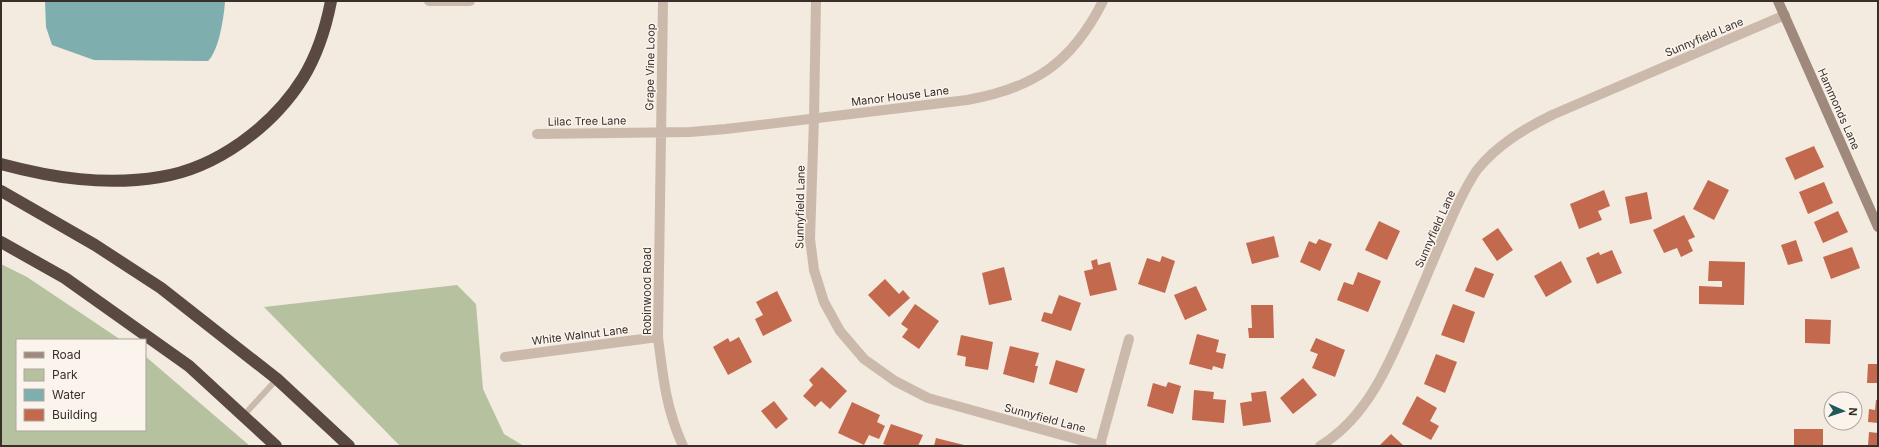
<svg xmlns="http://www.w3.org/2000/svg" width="1879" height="447" font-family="Inter,sans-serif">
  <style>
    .green { fill: #b6c29f }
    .water { fill: #7faeaf }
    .building { fill: #c3694d }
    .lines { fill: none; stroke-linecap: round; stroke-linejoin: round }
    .lane { stroke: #cbbaab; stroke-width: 6 }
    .street { stroke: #cbbaab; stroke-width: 10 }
    .secondary { stroke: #9f897c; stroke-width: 10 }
    .highway { stroke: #5a4942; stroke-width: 12 }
    .labels { text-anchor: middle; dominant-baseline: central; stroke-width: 3; stroke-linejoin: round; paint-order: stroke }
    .street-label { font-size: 11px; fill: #392f2a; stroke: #faf4ec }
  </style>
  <rect width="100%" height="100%" fill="#f3eae0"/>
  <!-- green -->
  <path class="green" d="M1,264L27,277L121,340H17V430H145V356L250,446H1Z
    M457,285L476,304L483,389L504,434L524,446H400L264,307Z"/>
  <!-- water -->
  <path class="water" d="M45,1H225C224,17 219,50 208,61L94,60L52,45L46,27Z"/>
  <!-- building -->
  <path class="building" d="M1814,146L1824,167L1795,180L1785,158Z
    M1708,180L1729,190L1714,220L1693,209Z
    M1824,182L1833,203L1808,214L1799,192Z
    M1604,190L1610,206L1598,211L1602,220L1579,229L1570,204Z
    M1647,192L1652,219L1630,224L1625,197Z
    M1838,211L1848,232L1823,243L1814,222Z
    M1684,215L1695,237L1688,240L1693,251L1681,257L1677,248L1664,253L1653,230Z
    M1379,221L1400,231L1387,260L1365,250Z
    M1498,228L1513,250L1497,261L1482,239Z
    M1274,236L1279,257L1252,264L1246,243Z
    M1319,239L1332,244L1320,271L1300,262L1309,241L1316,244Z
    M1796,240L1803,261L1788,265L1781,245Z
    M1852,247L1860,268L1831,279L1823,257Z
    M1612,250L1622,273L1597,284L1586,258L1599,252L1600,255Z
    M1162,256L1175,261L1165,293L1138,284L1147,258L1160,262Z
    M1097,259L1098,265L1110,262L1117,290L1090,296L1084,271L1093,269L1091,261Z
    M1561,261L1572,282L1546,297L1534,276Z
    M1709,261L1745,262L1744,305L1699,304V286L1722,287V281H1708Z
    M1004,267L1012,300L989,305L982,273Z
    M1475,267L1494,274L1484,298L1465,291Z
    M1358,272L1381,281L1368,312L1337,300L1344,282L1353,285Z
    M885,279L899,294L903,290L910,298L889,317L868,295Z
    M1196,286L1207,310L1185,320L1174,295Z
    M777,291L792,321L763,336L755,319L763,315L756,302Z
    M1059,295L1081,303L1071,331L1041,321L1044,312L1052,314Z
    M915,304L939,321L919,349L902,337L908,329L901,324Z
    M1453,304L1475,312L1464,343L1441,335Z
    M1251,305H1273L1274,338H1249L1248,328H1252Z
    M1805,319L1831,320L1830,344L1805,343Z
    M1197,334L1219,340L1216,352L1226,354L1223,369L1213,366L1212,370L1189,364Z
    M961,335L993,342L988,370L965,366L966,357L957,355Z
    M739,337L752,362L728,375L713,347L728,338L730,342Z
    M1316,338L1345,350L1335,377L1312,368L1318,354L1310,351Z
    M1010,346L1039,353L1035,366H1038L1034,383L1003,374Z
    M1436,354L1457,362L1445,393L1424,384Z
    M1056,360L1085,369L1077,393L1049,384Z
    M1868,364H1878V383H1867Z
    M822,367L847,391L830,409L821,401L815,407L803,396L813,385L809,380Z
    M1303,378L1317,395L1293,414L1280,398Z
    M1168,382L1181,386L1173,414L1147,406L1153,383L1166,387Z
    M1194,390L1214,392L1213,399L1226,400L1224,423L1192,420Z
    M1266,391L1271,422L1243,426L1240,403L1252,401L1251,393Z
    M1417,396L1437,408L1430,421L1439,426L1431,440L1402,424Z
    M1876,400H1878V423L1868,422L1869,409L1875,410Z
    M774,401L788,419L776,429L761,411Z
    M852,402L880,415L877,422L885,426L879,439L869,435L864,445L838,433Z
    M891,424L923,435L918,446H889L883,444Z
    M1794,429H1823V446H1794Z
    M1869,432L1878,433V446H1868Z
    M1391,434L1404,446H1379Z
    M936,438L964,445V446H934Z"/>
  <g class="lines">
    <!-- lane -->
    <path class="lane" d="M244,415L277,379"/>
    <!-- street -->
    <path class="street" d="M429,1H470
      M663,1L658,337C663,377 666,409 683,446
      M816,1L814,118L810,239L814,270L824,302L840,331L864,359L895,381L928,398L1102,446
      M537,134L690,132L726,129L967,100C1034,88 1072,63 1103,1
      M505,357L658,337
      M1100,445L1129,339
      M1320,446C1368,417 1390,362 1411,313C1422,287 1433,261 1444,235C1454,213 1463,190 1477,170C1497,145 1524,129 1552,115L1785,15"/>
    <!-- secondary -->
    <path class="secondary" d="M1778,1L1878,227"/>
    <!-- highway -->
    <path class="highway" d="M1,164C53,178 106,186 160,177C217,168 273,126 303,78C317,55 326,27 331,1
      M1,191L95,245L161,288L277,379L349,446
      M1,242L65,278L189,366L276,446"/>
  </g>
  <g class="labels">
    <!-- street labels -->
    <g class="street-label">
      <text transform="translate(1704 37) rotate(-23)">Sunnyfield Lane</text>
      <text transform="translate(650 67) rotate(-89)">Grape Vine Loop</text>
      <text transform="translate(900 96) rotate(-7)">Manor House Lane</text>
      <text transform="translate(1839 109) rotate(66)">Hammonds Lane</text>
      <text transform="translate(587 121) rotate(-1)">Lilac Tree Lane</text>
      <text transform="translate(800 207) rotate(-89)">Sunnyfield Lane</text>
      <text transform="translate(1435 229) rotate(-66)">Sunnyfield Lane</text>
      <text transform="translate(647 291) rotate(-90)">Robinwood Road</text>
      <text transform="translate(580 335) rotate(-7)">White Walnut Lane</text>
      <text transform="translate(1045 418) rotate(15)">Sunnyfield Lane</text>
    </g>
  </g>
  <!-- border -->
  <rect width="1879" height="447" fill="none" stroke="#392f2a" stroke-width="4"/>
  <!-- legend -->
  <rect x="16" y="339" width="130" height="92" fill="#faf4ec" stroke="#ada59e"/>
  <rect x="24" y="352" width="20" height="6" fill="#9f897c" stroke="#ada59e"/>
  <text x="52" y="359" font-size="12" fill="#392f2a">Road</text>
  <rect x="24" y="369" width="20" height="12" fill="#b6c29f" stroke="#ada59e"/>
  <text x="52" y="379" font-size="12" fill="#392f2a">Park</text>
  <rect x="24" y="389" width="20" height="12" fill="#7faeaf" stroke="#ada59e"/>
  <text x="52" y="399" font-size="12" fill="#392f2a">Water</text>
  <rect x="24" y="409" width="20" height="12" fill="#c3694d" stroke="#ada59e"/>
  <text x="52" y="419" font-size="12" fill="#392f2a">Building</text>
  <!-- north arrow -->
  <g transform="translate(1843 411) rotate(93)"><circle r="19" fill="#faf4ec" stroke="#ada59e"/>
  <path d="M0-3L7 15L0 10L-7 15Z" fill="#20575a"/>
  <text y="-6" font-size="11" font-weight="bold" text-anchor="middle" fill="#392f2a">N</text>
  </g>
</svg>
